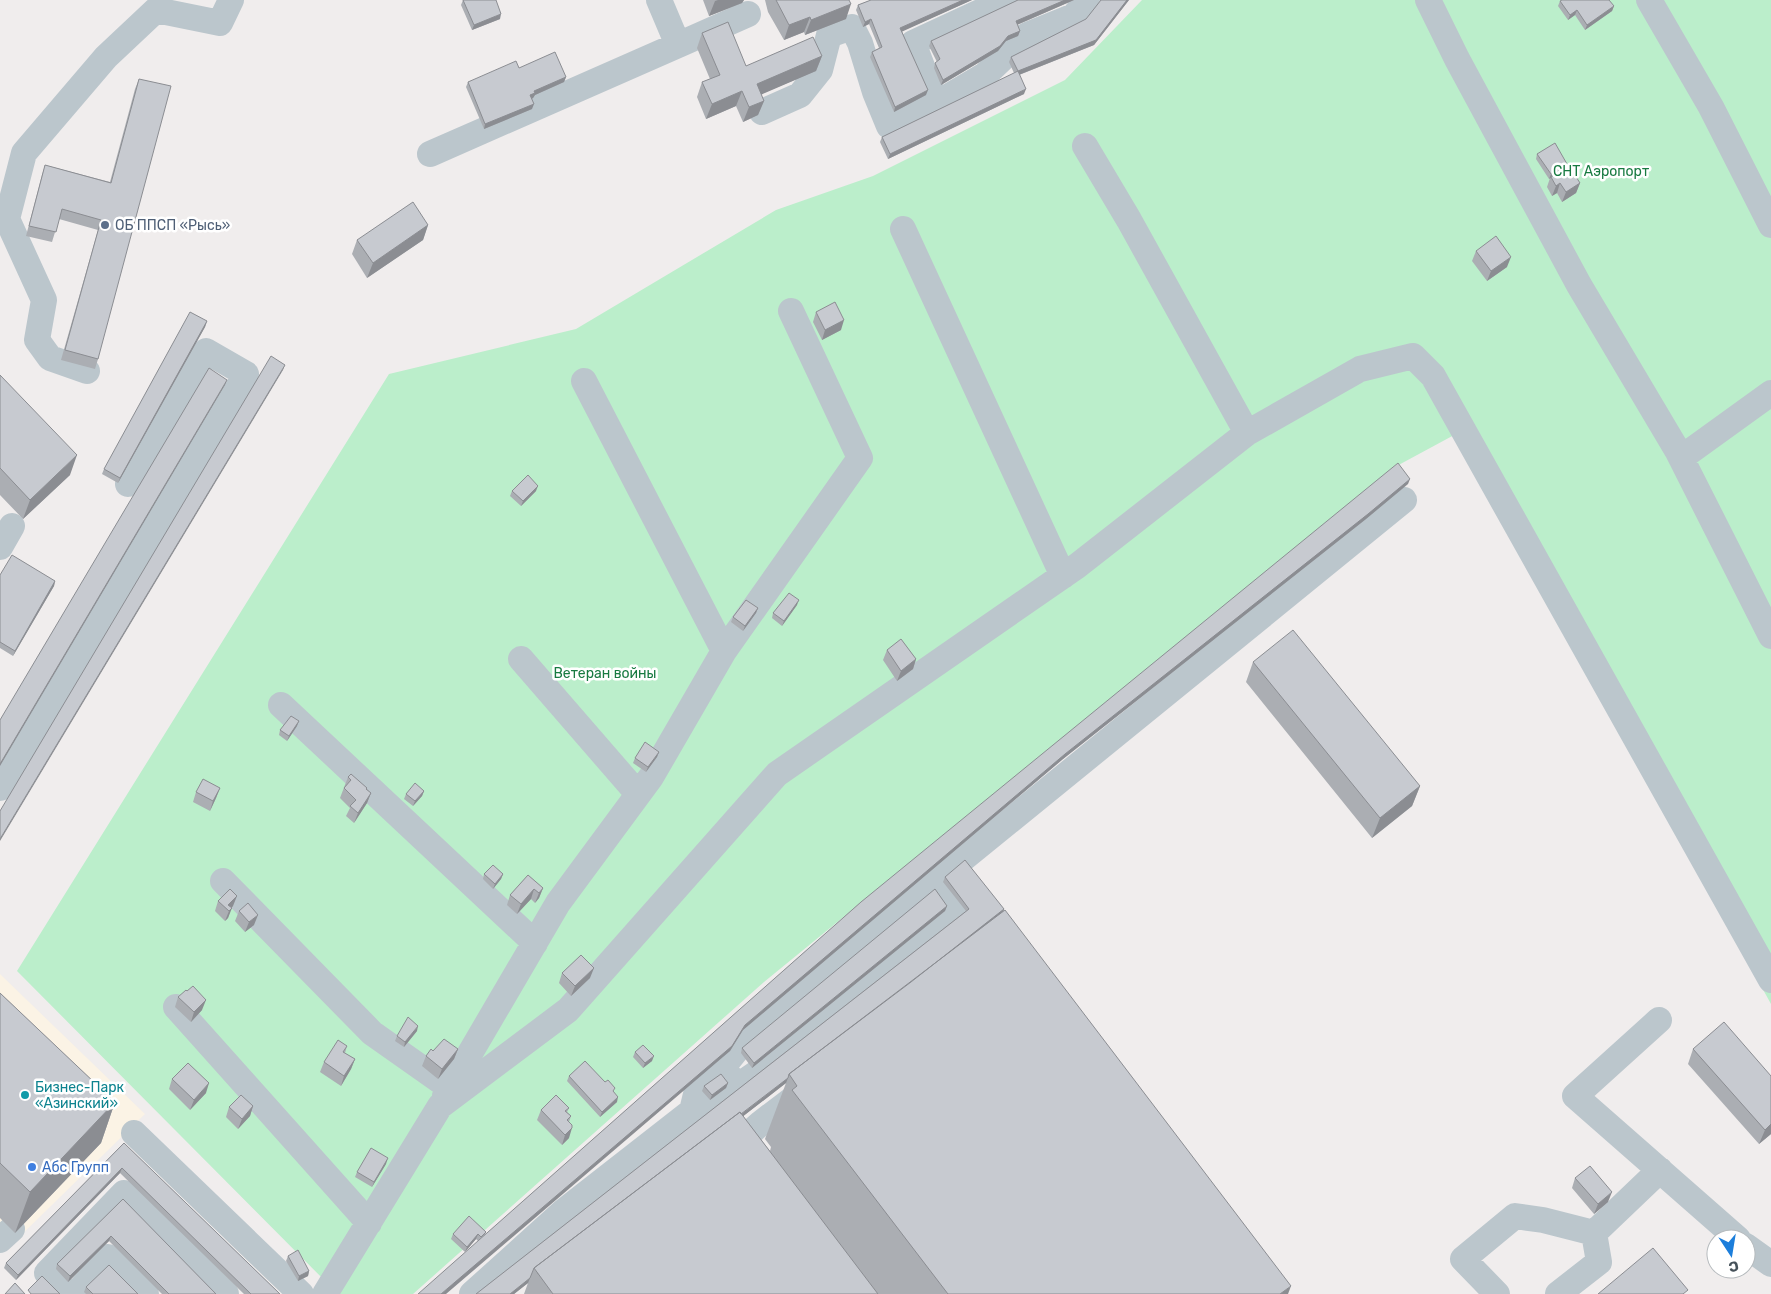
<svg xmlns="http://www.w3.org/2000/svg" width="1771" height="1294" font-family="Rubik,sans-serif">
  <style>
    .commercial { fill: #fbf3e5 }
    .green { fill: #bbeecb }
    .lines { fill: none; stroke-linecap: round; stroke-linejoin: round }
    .minor { stroke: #bbc6cc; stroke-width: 26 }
    .wall { fill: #abaeb3; fill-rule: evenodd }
    .shaded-wall { fill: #8b8d92 }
    .building { fill: #c7cad0; stroke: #8b8d92 }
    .service-dot { fill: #5c6f8a; stroke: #fff; stroke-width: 2 }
    .culture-dot { fill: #0f9aa8; stroke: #fff; stroke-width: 2 }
    .shop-dot { fill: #3f7fe0; stroke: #fff; stroke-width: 2 }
    .labels { text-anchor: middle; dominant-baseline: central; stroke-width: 5; stroke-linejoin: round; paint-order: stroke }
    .park-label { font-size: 14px; fill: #187a41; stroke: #fff }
    .service-label { font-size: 14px; fill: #4e5e75; stroke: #fff; text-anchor: start }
    .culture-label { font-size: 14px; fill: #0d838f; stroke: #fff; text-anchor: start }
    .shop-label { font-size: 14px; fill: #366cbe; stroke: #fff; text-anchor: start }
  </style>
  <rect width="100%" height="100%" fill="#f0eded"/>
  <!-- commercial -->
  <path class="commercial" d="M0,974L145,1114L7,1249L0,1243Z"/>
  <!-- green -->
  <path class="green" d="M1142,0H1771V1004L1456,434L1393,468L764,982L413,1294H338L17,971L389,374L576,329L776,210L873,176L1065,80Z"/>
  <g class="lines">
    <!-- minor -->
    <path class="minor" d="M1428,0L1457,59L1579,285L1677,450L1771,636
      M1649,0L1711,107L1771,225
      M678,45L748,14
      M936,103L913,43L1006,0
      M762,112L800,95L820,70L829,35L852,27L860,43L875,92L889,126L941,101L985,75L1027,35L1074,16L1087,0
      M430,154L678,45L659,0
      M903,229L1063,576
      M87,371L50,358L37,340L44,300L7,219L24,153L106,57L156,10L220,23L231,0
      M584,381L724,651
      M1247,433L1360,369L1413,356L1433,376L1771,980
      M1681,458L1771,393
      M0,547L12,526
      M521,659L638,794
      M281,705L535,943
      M0,788L246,374L206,351L128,484
      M223,881L372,1033L450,1088
      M176,1007L369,1223
      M1659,1020L1575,1096L1738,1239
      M722,1068L738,1086L754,1075L954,913L932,884
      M445,1096L558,903L651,777L724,651L860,458L791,311
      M692,1111L710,1105L738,1086
      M134,1133L301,1294
      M727,1153L761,1123L803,1091
      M1594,1233L1660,1170
      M0,1240L12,1229
      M1746,1246L1771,1264
      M68,1294L47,1273L124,1193L226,1294
      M76,1294L108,1257L146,1294
      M325,1294L440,1106L568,1010L777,774L1077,566L1247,433L1129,220L1085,146
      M472,1294L564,1211L692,1111L697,1090L722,1068L748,1036L932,884L1404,500
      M1497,1294L1463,1259L1515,1216L1543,1220L1594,1233
      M1558,1294L1599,1262L1594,1233"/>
  </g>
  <!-- wall -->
  <path class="wall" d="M463,0L500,19L472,30L461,5Z
    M703,0H744L742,3L709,16Z
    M765,0H849L846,19L805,35L804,32L784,40L768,12Z
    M871,0H972L902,31L926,95L894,112L870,57L872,52L879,48L869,24L863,27L856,10L858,5Z
    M1018,0H1074L1017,25L1020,31L1018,36L1006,41L998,51L941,85L934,68L935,63L937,62L929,46L931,41Z
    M1101,0H1129L1094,45L1019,75L1024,94L888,159L880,142L882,137L1014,73L1009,62L1011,57L1086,19Z
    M1560,1L1614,6L1612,11L1585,30L1575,15L1568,20L1558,6Z
    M702,33L746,66L822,56L816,71L761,94L764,101L758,115L743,122L736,106L706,119L697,97L702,82L710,79L697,48Z
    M519,68L566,77L564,82L535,95L533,98L532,99V109L484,129L466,87L468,82Z
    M139,79L98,359L95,369L61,360L98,230L59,219L52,242L26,236L42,175L45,165L110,182L135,89Z
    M1537,154L1567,164L1565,168L1580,183L1576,193L1562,202L1557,193L1552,196L1547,187L1550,178L1549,179L1536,159Z
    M428,225L423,240L367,278L352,254L357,240Z
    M1476,251L1507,267L1487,281L1472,261Z
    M816,312L841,330L822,340L813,322Z
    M207,321L205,327L118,483L102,474L104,469Z
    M0,375L70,475L23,519L0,495Z
    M1408,484L1366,519L1063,759L743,1030L730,1051L478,1241L476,1239L465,1252L451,1239L453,1234L486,1232L485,1235L861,902Z
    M512,491H536L521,506L510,496Z
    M0,575L55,581L54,586L13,656L0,648Z
    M797,605L782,626L772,618L773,613Z
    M758,608L756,613L743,631L731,622L733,617Z
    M887,650L916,659L913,669L897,681L883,660Z
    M1253,662L1420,786L1412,806L1372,838L1246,682Z
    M297,726L287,741L279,735L280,730Z
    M659,752L657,757L646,772L633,763L635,758Z
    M348,777L367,789L371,793L367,803L354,823L346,816L350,808L340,798Z
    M220,788L216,798L210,811L193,802L196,792Z
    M424,791L422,796L413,806L404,799L406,794Z
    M484,874H503L501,879L493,889L483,879Z
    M528,875L543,888L539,898L535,903L531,899L517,914L507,905L510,895Z
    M945,877L1004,909L1003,912L1288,1294H524L528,1283L514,1294H476L966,911L943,882ZM786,1083L765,1139L771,1147L770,1151L743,1116Z
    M218,901L233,906L231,908L228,918L225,921L215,911Z
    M947,906L945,911L752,1068L741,1053L742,1048Z
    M239,911L254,925L245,932L235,921Z
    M562,973L590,978L571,996L559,983Z
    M0,993L115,1102L101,1143L15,1233L0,1218Z
    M178,997L202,1010L191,1022L175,1007Z
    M417,1031L404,1047L395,1041L397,1036Z
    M347,1046L345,1053L355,1059L351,1069L341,1086L320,1072L324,1062Z
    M458,1049L454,1059L438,1079L422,1066L426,1056L433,1051Z
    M1693,1049L1771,1076V1134L1759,1144L1688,1064Z
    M635,1052L652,1061L643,1068L633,1057Z
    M569,1076L614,1092L617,1102L600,1117L567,1081Z
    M172,1079L206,1093L190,1110L169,1089Z
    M728,1083L726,1088L710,1100L702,1091L704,1086Z
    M253,1106L250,1116L238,1129L226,1117L229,1107Z
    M569,1108L567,1112L571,1116L569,1122V1138L562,1145L537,1120L541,1110Z
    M124,1143L280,1294H244L120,1173L16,1280L4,1268L6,1263Z
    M386,1164L372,1187L355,1177L357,1172Z
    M1575,1178L1608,1202L1594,1214L1572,1188Z
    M123,1199L216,1294H162L109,1241L68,1282L56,1269L57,1264Z
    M288,1256L309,1271L308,1276L298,1281L286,1261Z
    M86,1287L138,1294H86L84,1292Z"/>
  <!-- shaded-wall -->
  <path class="shaded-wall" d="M718,0H744L742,3L709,16L715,1Z
    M963,0H972L899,33L900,28Z
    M1065,0H1074L1014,26L1016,21Z
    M1127,0H1129L1094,45L1016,76L1018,71Z
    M851,4L846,19L805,35L811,20Z
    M1614,6L1612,11L1585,30L1587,25Z
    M1577,10L1575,15L1568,20L1570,15Z
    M501,14L500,19L472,30L474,25Z
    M810,17L804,32L784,40L789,25Z
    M871,19L869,24L863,27L865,22Z
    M1020,31L1018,36L1006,41L998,51L941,85L943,80L1008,36Z
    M822,56L816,71L751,99L757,84Z
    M566,77L564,82L535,95L533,98L529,100L530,95L534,91Z
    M1026,89L1024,94L888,159L890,154Z
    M928,90L926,95L894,112L895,107Z
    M742,91L736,106L706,119L712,104Z
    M764,101L758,115L743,122L749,107Z
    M534,104L532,109L484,129L485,124Z
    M1567,164L1565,169L1549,179L1551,174Z
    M1560,183L1557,193L1552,196L1556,186Z
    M1580,183L1576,193L1562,202L1566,192Z
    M428,225L423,240L367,278L373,263Z
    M1511,257L1507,267L1487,281L1491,271Z
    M844,320L841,330L822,340L825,330Z
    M207,321L205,327L118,483L120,478Z
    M285,365L283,370L0,841V839Z
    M227,380L225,385L0,766V764Z
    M77,455L70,475L23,519L30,500Z
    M1410,479L1408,484L1366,519L1063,759L743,1030L730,1051L446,1294H441L745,1025L1065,754Z
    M538,486L536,491L521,506L523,501Z
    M55,581L54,586L13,656L15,651Z
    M799,600L797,605L782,626L784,621Z
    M758,608L756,613L743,631L745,626Z
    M916,659L913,669L897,681L901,671Z
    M299,721L297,726L287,741L289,736Z
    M659,752L657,757L646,772L648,767Z
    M1420,786L1412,806L1372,838L1380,818Z
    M220,788L216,798L210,811L213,801Z
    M424,791L422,796L413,806L415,801Z
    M371,793L367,803L354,823L358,813Z
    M503,874L501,879L493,889L495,884Z
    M543,888L539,898L535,903L539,893Z
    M534,889L531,899L517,914L521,904Z
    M237,896L233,906L229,911L228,905Z
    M947,906L945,911L752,1068L754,1063Z
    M232,908L228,918L225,921L229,911Z
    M1004,909L1003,914L790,1076Z
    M258,915L254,925L245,932L249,922Z
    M594,968L590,978L571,996L575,986Z
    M206,1000L202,1010L191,1022L194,1012Z
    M418,1026L417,1031L404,1047L405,1042Z
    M458,1049L454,1059L438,1079L442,1069Z
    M654,1056L652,1061L643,1068L645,1063Z
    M355,1059L351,1069L341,1086L344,1076Z
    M788,1078L786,1083L539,1275L537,1273Z
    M209,1083L206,1093L190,1110L194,1100Z
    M728,1083L726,1088L710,1100L712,1095Z
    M618,1097L617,1102L600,1117L602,1112Z
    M115,1102L101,1143L15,1233L30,1192Z
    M253,1106L250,1116L238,1129L242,1119Z
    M1771,1124V1134L1759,1144L1765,1130Z
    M572,1128L569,1138L562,1145L565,1135Z
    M388,1158L386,1164L372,1187L374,1182Z
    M122,1168L120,1173L16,1280L18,1275Z
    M1612,1192L1608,1202L1594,1214L1598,1204Z
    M478,1234L476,1239L465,1252L467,1247Z
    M111,1236L109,1241L68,1282L70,1276Z
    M309,1271L308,1276L298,1281L299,1276Z
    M530,1278L528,1283L514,1294H510Z
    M1291,1286L1288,1294H1280Z"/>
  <!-- building -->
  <path class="building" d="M463,0H496L501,14L474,25Z
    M776,0H849L851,4L811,20L810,17L789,25Z
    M871,0H963L900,28L928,90L895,107L872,52L882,47L871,19L865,22L858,5Z
    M1018,0H1065L1016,21L1020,31L1008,36L1000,46L943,80L935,63L940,59L931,41Z
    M1101,0H1127L1096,40L1018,71L1011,57L1086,19Z
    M1562,0H1609L1614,6L1587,25L1577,10L1570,15L1560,1Z
    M728,22L746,66L813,37L822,56L757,84L764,101L749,107L742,91L712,104L702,82L720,75L702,33Z
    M555,52L566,77L534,91L535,93L530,95L534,104L485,124L468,82L516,61L519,68Z
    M1018,71L1026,89L890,154L882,137Z
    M139,79L171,86L98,359L65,350L101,220L62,209L56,232L29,226L45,165L111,183Z
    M1555,143L1567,164L1551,174L1537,154Z
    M1569,166L1580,183L1566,192L1560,183L1556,186L1551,177Z
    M413,202L428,225L373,263L357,240Z
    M1496,236L1511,257L1491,271L1476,251Z
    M835,302L844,320L825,330L816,312Z
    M190,312L207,321L120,478L104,469Z
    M271,356L285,365L0,839V811Z
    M209,368L227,380L0,764V720Z
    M0,375L77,455L30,500L0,468Z
    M1398,463L1410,479L1368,514L1065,754L745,1025L732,1046L441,1294H418L861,902Z
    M528,475L538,486L523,501L512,491Z
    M12,555L55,581L15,651L0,642V575Z
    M789,593L799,600L784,621L773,613Z
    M746,600L758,608L745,626L733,617Z
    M1293,630L1420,786L1380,818L1253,662Z
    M901,639L916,659L901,671L887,650Z
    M291,716L299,721L289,736L280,730Z
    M645,742L659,752L648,767L635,758Z
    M351,774L367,788L366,789L371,793L358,813L350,806L356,800L344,788L351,780L348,777Z
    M203,779L220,788L213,801L196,792Z
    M415,783L424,791L415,801L406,794Z
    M965,860L1004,909L911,982L789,1074L788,1078L741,1114L740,1112L534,1268L530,1278L510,1294H476L969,909L945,877Z
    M493,865L503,874L495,884L484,874Z
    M528,875L543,888L539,893L534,889L521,904L510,895Z
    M230,889L237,896L228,905L232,908L229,911L218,901Z
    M935,889L947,906L754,1063L742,1048Z
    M248,903L258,915L249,922L239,911Z
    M1005,910L1291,1286L1280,1294H948L792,1090L797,1086L789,1074Z
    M581,955L594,968L575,986L562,973Z
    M193,986L206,1000L194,1012L178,997L186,990L187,991Z
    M0,993L115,1102L30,1192L0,1163Z
    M408,1017L418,1026L405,1042L397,1036Z
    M1724,1022L1771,1076V1124L1765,1130L1693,1049Z
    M444,1039L458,1049L442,1069L426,1056L431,1049L433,1051Z
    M338,1040L347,1046L343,1052L355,1059L344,1076L324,1062Z
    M643,1045L654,1056L645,1063L635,1052Z
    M585,1061L605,1082L608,1080L615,1088L613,1091L618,1097L602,1112L569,1076Z
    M188,1063L209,1083L194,1100L172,1079Z
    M721,1074L728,1083L712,1095L704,1086Z
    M241,1095L253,1106L242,1119L229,1107Z
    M556,1095L569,1108L565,1111L571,1116L567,1120L572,1125V1128L565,1135L541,1110Z
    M740,1112L878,1294H553L534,1268Z
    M124,1143L280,1294H251L122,1168L18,1275L6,1263Z
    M371,1148L388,1158L374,1182L357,1172Z
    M1590,1166L1612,1192L1598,1204L1575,1178Z
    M123,1199L216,1294H169L111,1236L70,1276L57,1264Z
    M469,1216L486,1232L481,1237L478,1234L467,1247L453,1234Z
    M1653,1248L1688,1290L1683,1294H1598Z
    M298,1250L309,1271L299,1276L288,1256Z
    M109,1265L138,1294H93L86,1287Z
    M42,1276L60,1294H31L28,1290Z
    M15,1283L25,1294H5Z"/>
  <!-- markers -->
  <circle class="service-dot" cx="105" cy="225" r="5"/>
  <circle class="culture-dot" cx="25" cy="1095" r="5"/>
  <circle class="shop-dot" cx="32" cy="1167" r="5"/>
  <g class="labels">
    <!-- park labels -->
    <g class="park-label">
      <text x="1601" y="171">СНТ Аэропорт</text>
      <text x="605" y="673">Ветеран войны</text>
    </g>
    <!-- service labels -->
    <g class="service-label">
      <text x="115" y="225">ОБ ППСП «Рысь»</text>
    </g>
    <!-- culture labels -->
    <g class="culture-label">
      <text x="35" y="1087">Бизнес-Парк<tspan x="35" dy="16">«Азинский»</tspan></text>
    </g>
    <!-- shop labels -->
    <g class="shop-label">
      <text x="42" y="1167">Абс Групп</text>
    </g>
  </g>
  <!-- north arrow -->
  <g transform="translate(1731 1254) rotate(168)"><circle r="24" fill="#ffffff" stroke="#b5babd"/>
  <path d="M0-4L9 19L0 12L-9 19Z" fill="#1c7edb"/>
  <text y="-8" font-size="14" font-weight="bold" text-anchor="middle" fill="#46525a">С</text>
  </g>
</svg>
